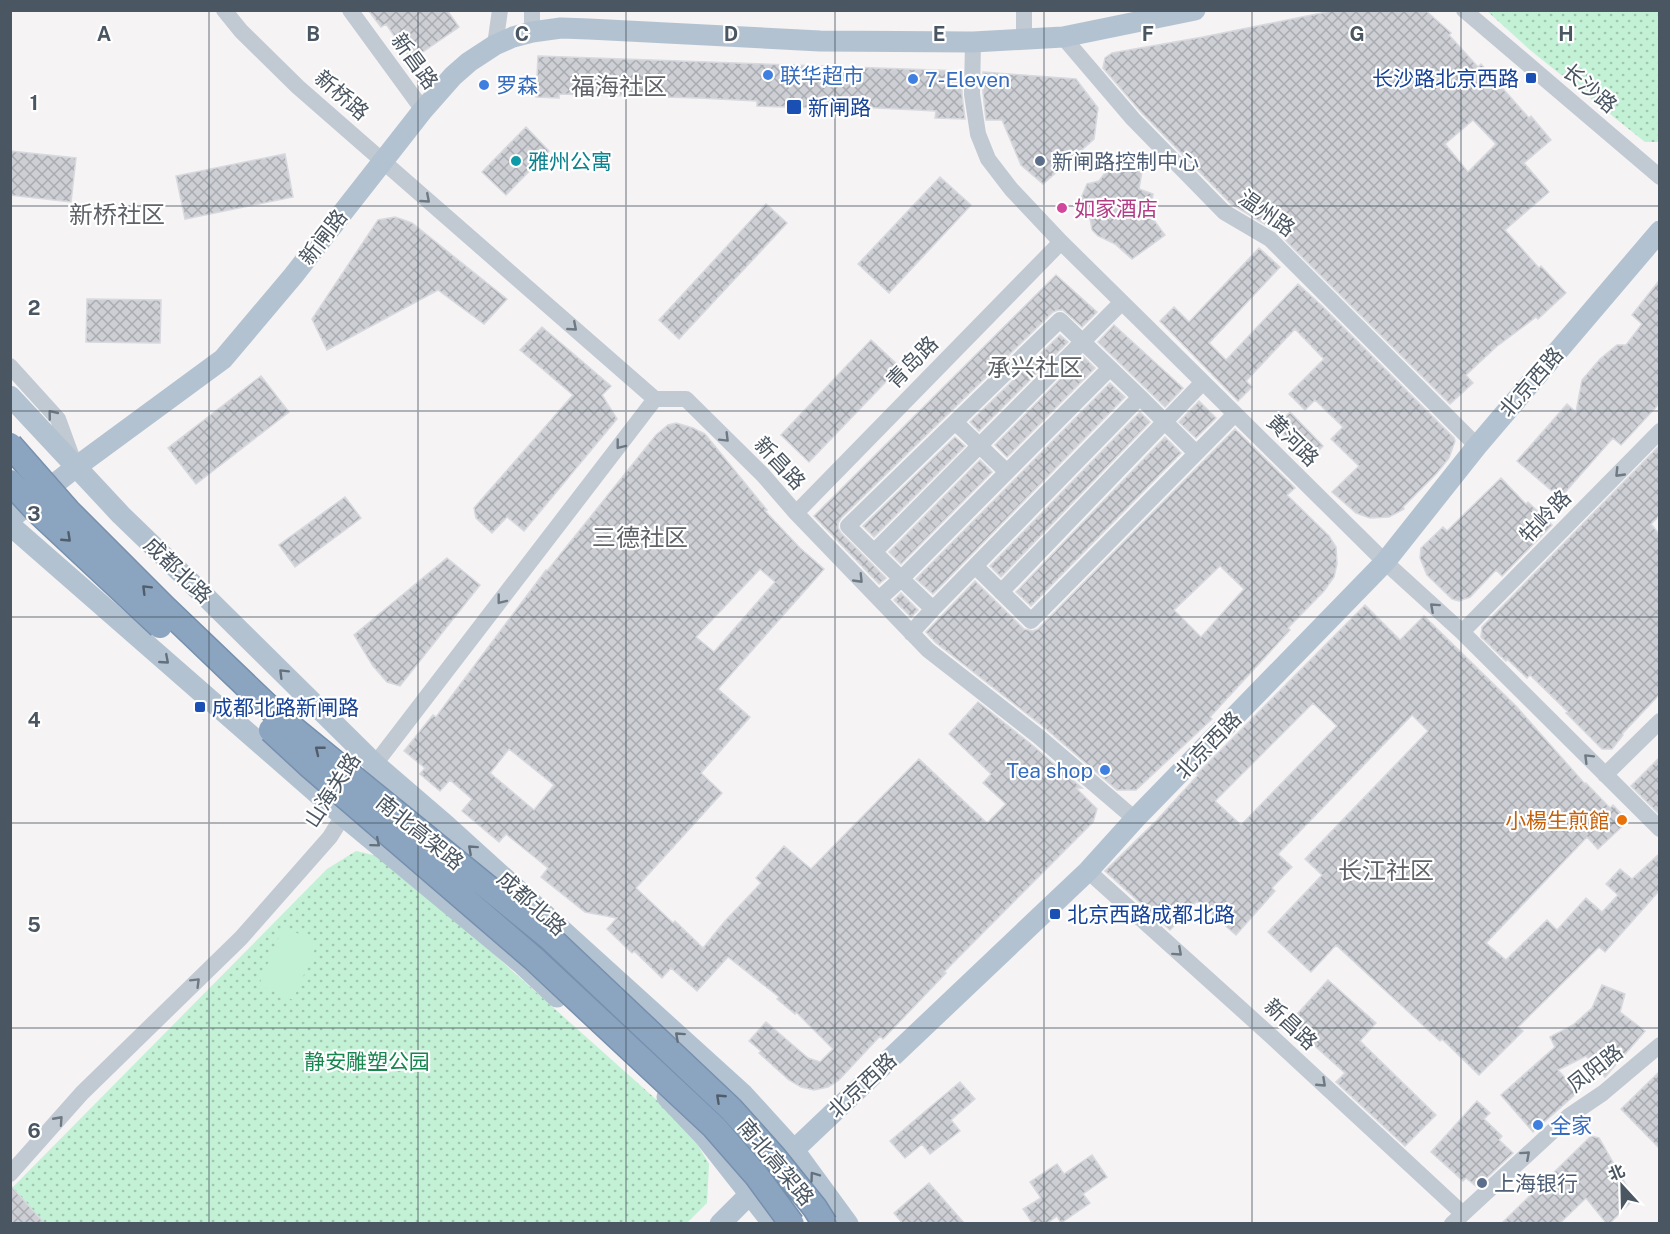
<svg xmlns="http://www.w3.org/2000/svg" width="1670" height="1234" font-family="'Public Sans','Noto Sans SC',sans-serif">
  <style>
    .park { fill: url(#park-dots) }
    .pitch { fill: #c3f1d5 }
    .building { fill: url(#building-cross-hatch); stroke: #d7d9de; stroke-width: 1.5; fill-rule: evenodd }
    .lines { fill: none; stroke-linecap: round; stroke-linejoin: round }
    .minor { stroke: #c1cad2; stroke-width: 16 }
    .major { stroke: #b3c2d1; stroke-width: 21 }
    .highway-bridge-casing { stroke: #7690ad; stroke-width: 27; stroke-linecap: butt }
    .highway-bridge { stroke: #8ba5c1; stroke-width: 24 }
    .oneway { stroke: #6e7983 }
    .oneway2 { stroke: #505e6b }
    .oneway3 { stroke: #64717d }
    .grid { fill: none; stroke: #4a5661; stroke-width: 1.5; stroke-opacity: 0.55 }
    .shop-dot { fill: #3f7fe0; stroke: #fff; stroke-width: 2 }
    .transit-dot { fill: #1a4fb4; stroke: #fff; stroke-width: 2 }
    .culture-dot { fill: #0f9aa8; stroke: #fff; stroke-width: 2 }
    .service-dot { fill: #5c6f8a; stroke: #fff; stroke-width: 2 }
    .hotel-dot { fill: #d1479c; stroke: #fff; stroke-width: 2 }
    .food-dot { fill: #e8710a; stroke: #fff; stroke-width: 2 }
    .labels { text-anchor: middle; dominant-baseline: central; stroke-width: 4.5; stroke-linejoin: round; paint-order: stroke }
    .street-label { font-size: 21px; fill: #4a5661; stroke: #fff }
    .shop-label { font-size: 21px; fill: #366cbe; stroke: #fff; text-anchor: start }
    .transit-label { font-size: 21px; fill: #164399; stroke: #fff; text-anchor: start }
    .culture-label { font-size: 21px; fill: #0d838f; stroke: #fff; text-anchor: start }
    .service-label { font-size: 21px; fill: #4e5e75; stroke: #fff; text-anchor: start }
    .hotel-label { font-size: 21px; fill: #b23c85; stroke: #fff; text-anchor: start }
    .food-label { font-size: 21px; fill: #c56008; stroke: #fff; text-anchor: end }
    .park-label { font-size: 21px; fill: #17864f; stroke: #fff }
    .quarter-label { font-size: 24px; fill: #5f6368; stroke: #fff }
    .grid-label { font-size: 20px; text-anchor: middle; font-weight: bold; fill: #4a5661; stroke: #fff; stroke-width: 4.5; stroke-linejoin: round; paint-order: stroke }
  </style>
  <defs>
    <pattern id="park-dots" width="8" height="8" patternUnits="userSpaceOnUse" patternTransform="scale(1.5)"><rect width="8" height="8" fill="#c3f1d5"/><path d="M2 2h.1M6 6h.1" fill="none" stroke="#a0c6b0" stroke-width="1.8" stroke-linecap="round"/></pattern>
    <pattern id="building-cross-hatch" width="8" height="8" patternUnits="userSpaceOnUse" patternTransform="scale(1.5)"><rect width="8" height="8" fill="#cdcfd5"/><path d="M0 0l8 8M0 8l8-8" fill="none" stroke="#a8abb0"/></pattern>
  </defs>
  <rect width="100%" height="100%" fill="#f5f3f3"/>
  <!-- park -->
  <path class="park" d="M1487,11H1659V142H1645L1530,50Z
    M356,851L386,858L688,1128L709,1164L707,1203L687,1223L11,1224V1189L327,869Z"/>
  <!-- pitch -->
  <path class="pitch" d="M283,927L318,942L293,1000L259,985Z"/>
  <!-- building -->
  <path class="building" d="M368,10H447L459,27L411,60L386,24L381,27Z
    M1336,10H1425L1451,33L1449,35L1478,67L1481,64L1529,118L1531,116L1551,140L1524,163L1549,192L1505,230L1539,268L1541,266L1566,293L1538,319L1536,317L1496,347L1466,375L1473,383L1450,404L1288,243L1273,225L1271,228L1231,204L1141,112L1103,68L1105,58L1112,53L1203,37ZM1473,120L1496,144L1468,172L1445,144Z
    M538,56L962,71V95L965,119L935,118L936,111L819,105V108L757,106V101L699,98L559,94V98L536,97Z
    M983,72L1076,79L1098,108L1094,139L1043,184L1021,165L1002,120H986L983,93Z
    M526,127L549,151L506,195L482,172Z
    M10,151L76,158L71,202L10,195Z
    M285,154L293,197L185,219L176,176Z
    M1112,163L1142,171L1139,189L1153,194L1150,215L1165,235L1132,259L1115,244L1098,236L1092,230L1090,218L1077,208L1087,184L1099,181Z
    M940,177L971,205L889,293L858,264Z
    M766,204L787,223L679,339L659,320Z
    M395,217L412,223L507,299L484,324L438,290L327,350L312,319L378,220Z
    M1259,248L1280,267L1209,343L1226,360L1298,284L1321,305L1454,438L1455,441L1449,458L1436,474L1403,507L1404,509L1389,517L1370,518L1356,513L1332,492L1359,466L1331,439L1343,427L1315,400L1305,410L1289,394L1324,359L1295,329L1246,381L1252,387L1238,401L1160,321L1174,307L1189,322Z
    M1056,275L1097,312L1082,327L1063,310H1058L1053,312L841,518L838,523V528L841,533L886,578L879,584L814,516Z
    M1659,281V404L1621,445L1613,438L1560,498L1517,461L1567,404L1576,412L1582,380L1600,359L1617,345H1626L1642,324L1632,315Z
    M87,299L161,300L160,343L86,342Z
    M1114,325L1183,388L1165,407L1098,342Z
    M542,327L611,386L602,395L617,419L524,531L507,517L492,533L476,518L474,508L573,395L520,350Z
    M1060,335L1068,342L979,431L970,422Z
    M871,340L900,367L809,462L781,435Z
    M1083,356L1095,368L1007,457L995,445Z
    M261,376L289,412L196,484L168,448Z
    M1110,383L1125,397L933,594L916,579Z
    M1199,401L1216,418L1196,438L1179,422Z
    M1140,412L1150,422L1001,577L990,566Z
    M1290,412L1323,446L1309,460L1276,427Z
    M676,423L693,428L705,434L767,510L765,511L800,548L824,569L718,689L750,717L701,773L722,793L636,888L673,923L675,921L703,948L725,921L761,883L756,878L784,846L811,869L919,759L987,823L1006,804L983,783L991,774L949,734L978,702L1031,744L1082,788H1076L1097,809L1093,822L944,972L946,973L883,1039L880,1036L839,1080L828,1087L814,1090L801,1087L789,1080L759,1053L761,1051L749,1041L766,1022L808,1058L820,1062L833,1049L796,1012L795,1014L777,999L779,997L728,957L697,991L671,968L662,978L634,951L632,953L607,929L617,918L585,912L541,877L548,868L506,834L499,842L462,811L472,799L450,780L440,791L420,774L425,768L404,751L433,715L436,717L546,570L547,571L656,435L668,425ZM760,569L775,582L714,652L696,637ZM509,749L554,785L534,810L490,773Z
    M1235,429L1295,488L1287,495L1329,536L1336,547L1337,564L1334,577L1324,591L1288,628L1290,630L1210,717L1212,719L1136,790H1117L1045,728L935,642L926,632L975,581L1024,629L1033,631L1038,629ZM1220,566L1244,589L1201,637L1174,610Z
    M955,437L965,446L874,537L863,526Z
    M1165,437L1181,453L1031,606L1016,592Z
    M1659,446V516L1651,524L1659,534V695L1622,734L1623,735L1612,749H1602L1566,713L1568,712L1530,675L1527,678L1507,659L1506,661L1481,637L1482,627Z
    M980,460L992,472L901,564L889,552Z
    M1501,478L1526,504L1528,502L1552,525L1502,576L1496,570L1470,597L1459,601L1452,599L1427,575L1420,558L1421,548L1443,527L1447,531Z
    M345,497L361,518L295,567L279,545Z
    M447,558L480,585L400,686L387,682L373,666L354,635Z
    M901,593L918,610L911,617L894,600Z
    M1365,605L1400,640L1424,616L1516,706L1585,784L1586,783L1610,808L1613,805L1628,821L1598,849L1587,837L1486,943L1506,960L1547,920L1557,930L1586,898L1602,912L1618,895L1606,884L1620,869L1632,879L1659,854V891L1605,952L1599,947L1518,1027L1523,1031L1479,1075L1442,1039L1440,1041L1336,945L1311,972L1268,932L1322,875L1305,859L1428,731L1412,715L1278,854L1292,867L1272,888L1275,891L1236,935L1197,901L1170,930L1105,871L1157,820L1198,775L1197,774ZM1313,703L1337,726L1241,825L1215,801Z
    M1659,758V814L1631,786Z
    M1328,980L1376,1023L1360,1041L1436,1115L1405,1146L1336,1082L1345,1073L1289,1023Z
    M1602,985L1625,994L1620,1012L1645,1031L1605,1077L1586,1056L1558,1070L1578,1092L1533,1132L1501,1095L1555,1047L1550,1037L1573,1025L1592,1008Z
    M1659,1072V1148L1621,1109Z
    M960,1082L975,1099L951,1120L960,1131L930,1154L922,1144L905,1158L890,1141Z
    M1477,1101L1490,1113L1484,1119L1502,1136L1499,1140L1513,1153L1477,1187L1466,1178L1463,1181L1431,1152Z
    M1591,1136L1599,1138L1634,1199L1609,1224H1607L1586,1198L1559,1224H1501Z
    M1092,1155L1107,1177L1083,1194L1090,1203L1061,1223L1057,1216L1046,1224H1033L1023,1209L1041,1198L1030,1182L1057,1164L1064,1174Z
    M929,1183L965,1224H903L894,1213Z
    M10,1185L45,1224H10Z"/>
  <g class="lines">
    <!-- minor -->
    <path class="minor" d="M224,10L241,31L298,87L655,399H686L763,475L796,513L928,650L1038,736L1135,819
      M350,10L423,110
      M532,10V32
      M1024,10V39
      M1464,10L1660,177
      M1063,37L1133,119L1224,212L1270,239L1477,446
      M973,42L972,94L978,134L988,159L1011,189L1061,242L1203,382L1385,562L1462,632L1660,829
      M495,45L500,10
      M10,366L58,419L73,460
      M1140,397L1196,453
      M955,422L1007,472
      M796,513L1061,242
      M874,552L1122,302
      M975,566L1031,621L1235,414
      M1001,592L1203,382
      M879,599L901,579L1110,368L1060,320L848,526C876,554 904,582 933,609L1140,397L1110,368
      M1462,632L1660,431
      M911,633L933,609
      M1605,775L1660,721
      M1088,871L1270,1035L1462,1213
      M10,1174L82,1093L241,938L330,837L375,764L655,399
      M1452,1224L1569,1116L1603,1093L1660,1045"/>
    <!-- major -->
    <path class="major" d="M10,396L121,515L208,599L375,764L447,826L743,1094L794,1150L848,1224
      M10,519L76,467L223,359L293,276L423,110L453,76L469,62L495,45L513,37L532,32L561,28L589,29L820,41L973,42L1063,37L1195,10
      M10,525L343,816L523,965L557,997
      M667,1097L704,1136L773,1224
      M720,1224L794,1150L1088,871L1135,819L1385,562L1477,446L1660,231"/>
    <defs>
      <path id="highway-bridge" d="M10,445L68,511L165,608L279,717L550,938L731,1109L774,1157L815,1208L825,1224
        M10,482L38,512L160,626
        M271,730L311,767L533,958L714,1127L756,1175L792,1224"/>
    </defs>
    <!-- highway-bridge casing -->
    <use href="#highway-bridge" class="highway-bridge-casing"/>
    <!-- highway-bridge -->
    <use href="#highway-bridge" class="highway-bridge"/>
  </g>
  <!-- one-way arrows -->
  <defs><path id="oneway-chevron" d="M-2-3.5L2.5 0L-2 3.5" fill="none" stroke-width="1.6" stroke-linecap="round" stroke-linejoin="round" transform="scale(1.5)"/></defs>
  <g class="oneway">
    <use href="#oneway-chevron" transform="translate(426 199) rotate(41)"/>
    <use href="#oneway-chevron" transform="translate(573 327) rotate(41)"/>
    <use href="#oneway-chevron" transform="translate(52 414) rotate(-129)"/>
    <use href="#oneway-chevron" transform="translate(725 438) rotate(45)"/>
    <use href="#oneway-chevron" transform="translate(620 445) rotate(128)"/>
    <use href="#oneway-chevron" transform="translate(1619 473) rotate(134)"/>
    <use href="#oneway-chevron" transform="translate(859 579) rotate(46)"/>
    <use href="#oneway-chevron" transform="translate(501 600) rotate(128)"/>
    <use href="#oneway-chevron" transform="translate(1434 607) rotate(-138)"/>
    <use href="#oneway-chevron" transform="translate(1588 758) rotate(-135)"/>
    <use href="#oneway-chevron" transform="translate(1178 952) rotate(42)"/>
    <use href="#oneway-chevron" transform="translate(196 982) rotate(-45)"/>
    <use href="#oneway-chevron" transform="translate(1322 1083) rotate(43)"/>
    <use href="#oneway-chevron" transform="translate(59 1120) rotate(-48)"/>
    <use href="#oneway-chevron" transform="translate(1526 1155) rotate(-42)"/>
  </g>
  <g class="oneway2">
    <use href="#oneway-chevron" transform="translate(67 538) rotate(43)"/>
    <use href="#oneway-chevron" transform="translate(146 589) rotate(-135)"/>
    <use href="#oneway-chevron" transform="translate(319 750) rotate(-141)"/>
    <use href="#oneway-chevron" transform="translate(720 1098) rotate(-137)"/>
  </g>
  <g class="oneway3">
    <use href="#oneway-chevron" transform="translate(165 660) rotate(41)"/>
    <use href="#oneway-chevron" transform="translate(283 673) rotate(-135)"/>
    <use href="#oneway-chevron" transform="translate(376 843) rotate(40)"/>
    <use href="#oneway-chevron" transform="translate(472 849) rotate(-138)"/>
    <use href="#oneway-chevron" transform="translate(679 1036) rotate(-138)"/>
    <use href="#oneway-chevron" transform="translate(814 1176) rotate(-126)"/>
  </g>
  <!-- grid -->
  <path class="grid" d="M209,10V1224M418,10V1224M626,10V1224M835,10V1224M1044,10V1224M1252,10V1224M1461,10V1224M10,206H1660M10,411H1660M10,617H1660M10,823H1660M10,1028H1660"/>
  <!-- markers -->
  <g class="shop-dot">
    <circle cx="768" cy="75" r="6"/>
    <circle cx="913" cy="79" r="6"/>
    <circle cx="484" cy="85" r="6"/>
    <circle cx="1105" cy="770" r="6"/>
    <circle cx="1538" cy="1125" r="6"/>
  </g>
  <g class="transit-dot">
    <rect x="1525" y="72" width="12" height="12" rx="3"/>
    <rect x="786" y="99" width="16" height="16" rx="3"/>
    <rect x="194" y="701" width="12" height="12" rx="3"/>
    <rect x="1049" y="908" width="12" height="12" rx="3"/>
  </g>
  <circle class="culture-dot" cx="516" cy="161" r="6"/>
  <g class="service-dot">
    <circle cx="1040" cy="161" r="6"/>
    <circle cx="1482" cy="1183" r="6"/>
  </g>
  <circle class="hotel-dot" cx="1062" cy="208" r="6"/>
  <circle class="food-dot" cx="1622" cy="820" r="6"/>
  <g class="labels">
    <!-- street labels -->
    <g class="street-label">
      <text transform="translate(415 61) rotate(54)">新昌路</text>
      <text transform="translate(1590 88) rotate(40)">长沙路</text>
      <text transform="translate(342 95) rotate(41)">新桥路</text>
      <text transform="translate(1267 213) rotate(35)">温州路</text>
      <text transform="translate(323 237) rotate(-52)">新闸路</text>
      <text transform="translate(912 362) rotate(-46)">青岛路</text>
      <text transform="translate(1531 382) rotate(-49)">北京西路</text>
      <text transform="translate(1293 440) rotate(45)">黄河路</text>
      <text transform="translate(780 463) rotate(47)">新昌路</text>
      <text transform="translate(1545 516) rotate(-46)">牯岭路</text>
      <text transform="translate(178 570) rotate(44)">成都北路</text>
      <text transform="translate(1208 745) rotate(-46)">北京西路</text>
      <text transform="translate(332 790) rotate(-57)">山海关路</text>
      <text transform="translate(420 832) rotate(39)">南北高架路</text>
      <text transform="translate(532 903) rotate(42)">成都北路</text>
      <text transform="translate(1291 1024) rotate(43)">新昌路</text>
      <text transform="translate(1595 1068) rotate(-38)">凤阳路</text>
      <text transform="translate(862 1085) rotate(-43)">北京西路</text>
      <text transform="translate(776 1162) rotate(50)">南北高架路</text>
    </g>
    <!-- shop labels -->
    <g class="shop-label">
      <text x="780" y="75">联华超市</text>
      <text x="925" y="79">7-Eleven</text>
      <text x="496" y="85">罗森</text>
      <text x="1093" y="770" text-anchor="end">Tea shop</text>
      <text x="1550" y="1125">全家</text>
    </g>
    <!-- transit labels -->
    <g class="transit-label">
      <text x="1519" y="78" text-anchor="end">长沙路北京西路</text>
      <text x="808" y="107">新闸路</text>
      <text x="212" y="707">成都北路新闸路</text>
      <text x="1067" y="914">北京西路成都北路</text>
    </g>
    <!-- culture labels -->
    <g class="culture-label">
      <text x="528" y="161">雅州公寓</text>
    </g>
    <!-- service labels -->
    <g class="service-label">
      <text x="1052" y="161">新闸路控制中心</text>
      <text x="1494" y="1183">上海银行</text>
    </g>
    <!-- hotel labels -->
    <g class="hotel-label">
      <text x="1074" y="208">如家酒店</text>
    </g>
    <!-- food labels -->
    <g class="food-label">
      <text x="1610" y="820">小楊生煎館</text>
    </g>
    <!-- park labels -->
    <g class="park-label">
      <text x="367" y="1061">静安雕塑公园</text>
    </g>
    <!-- quarter labels -->
    <g class="quarter-label">
      <text x="619" y="86">福海社区</text>
      <text x="117" y="214">新桥社区</text>
      <text x="1035" y="367">承兴社区</text>
      <text x="640" y="537">三德社区</text>
      <text x="1386" y="870">长江社区</text>
    </g>
  </g>
  <g class="grid-label">
    <text x="104" y="41">A</text>
    <text x="313" y="41">B</text>
    <text x="522" y="41">C</text>
    <text x="731" y="41">D</text>
    <text x="939" y="41">E</text>
    <text x="1148" y="41">F</text>
    <text x="1357" y="41">G</text>
    <text x="1566" y="41">H</text>
    <text x="34" y="110">1</text>
    <text x="34" y="315">2</text>
    <text x="34" y="521">3</text>
    <text x="34" y="727">4</text>
    <text x="34" y="932">5</text>
    <text x="34" y="1138">6</text>
  </g>
  <!-- border -->
  <rect width="1670" height="1234" fill="none" stroke="#4a5661" stroke-width="24"/>
  <!-- north arrow -->
  <g transform="translate(1622 1186) rotate(338)" stroke="#ffffff" stroke-width="4.5" paint-order="stroke">
  <path d="M0-4.5L10 22L0 15L-10 22Z" fill="#4a5661"/>
  <text y="-9" font-size="16" font-weight="bold" text-anchor="middle" fill="#4a5661">北</text>
  </g>
</svg>
